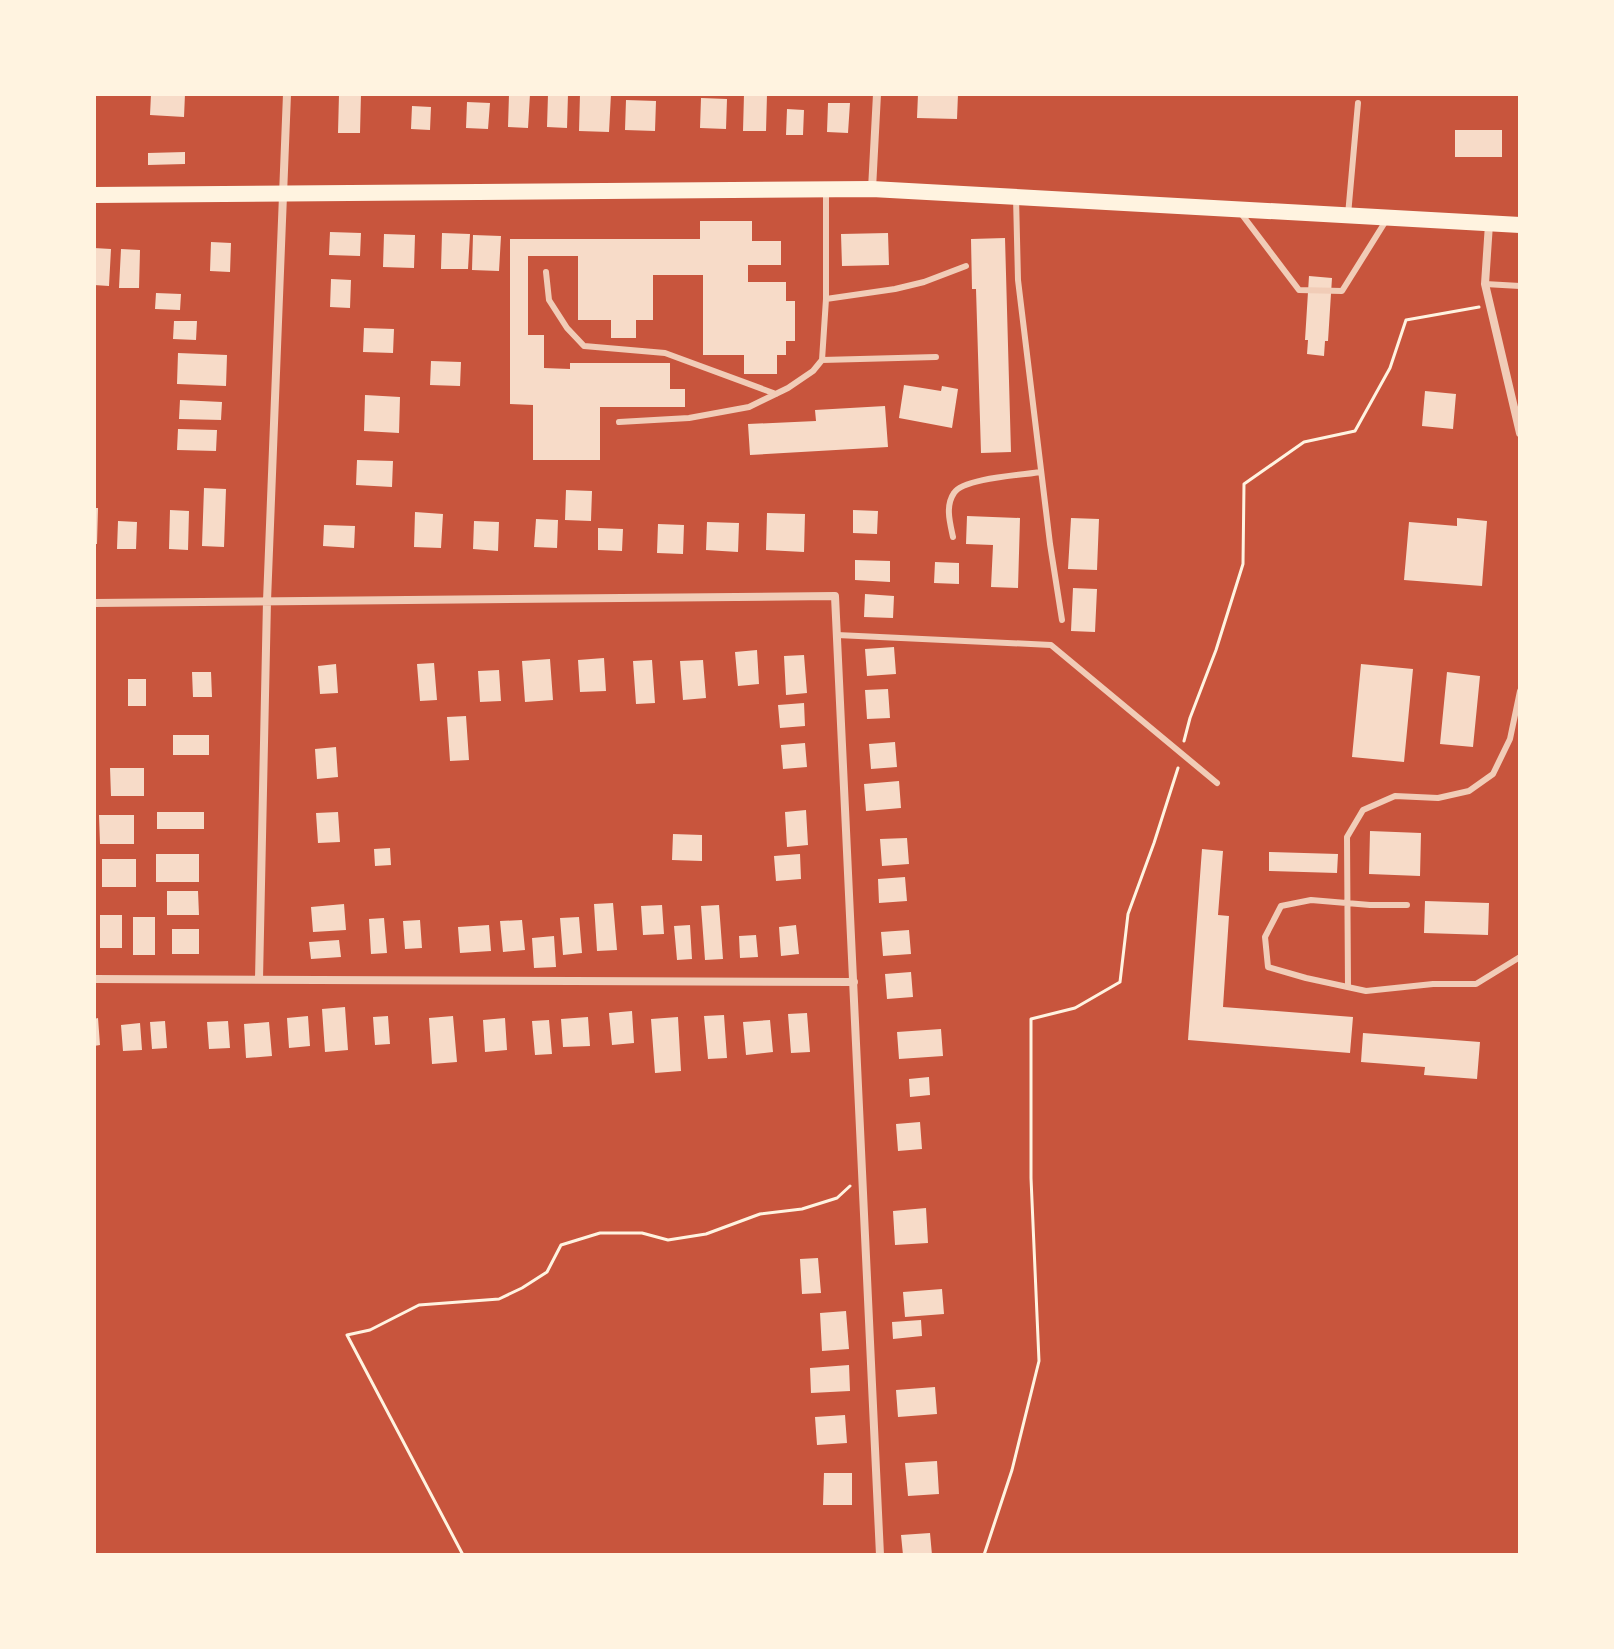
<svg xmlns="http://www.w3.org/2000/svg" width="1614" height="1649" font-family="'Noto Sans',sans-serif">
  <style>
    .building { fill: #f7dbc8 }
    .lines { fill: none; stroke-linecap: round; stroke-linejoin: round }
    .path { stroke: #fff3e0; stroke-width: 3 }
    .service { stroke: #f1ccb7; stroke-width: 6 }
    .minor { stroke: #f1ccb7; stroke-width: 8 }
    .secondary { stroke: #fff3e0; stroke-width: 16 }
  </style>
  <rect width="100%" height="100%" fill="#c8553d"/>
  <!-- building -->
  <path class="building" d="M151,94H185L184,117L150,115Z
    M339,94H361L360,133H338Z
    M509,94H530L528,128L508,127Z
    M548,94H568L567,128L547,127Z
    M580,94H611L609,132L579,131Z
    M744,94H767L766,131H743Z
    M918,94H958L957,119L917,118Z
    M701,98L727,99L726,129L700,128Z
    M626,100L656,101L655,131L625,130Z
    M467,102L490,103L488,129L466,128Z
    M828,103H850L848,133L827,132Z
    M412,106L431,107L430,130L411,129Z
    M787,109L804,110L803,135H786Z
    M1455,130H1502V157H1455Z
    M185,152V164L148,165V153Z
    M700,221H752V241H781V265H748V282H786V301H795V341H786V355H777V374H744V355H703V275H653V320H636V338H611V320H578V256H528V335H544V368L570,369V363H670V389H685V407H600V460H533V405L510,404V239H700Z
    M330,232L361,233L360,256L329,255Z
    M442,233L470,234L468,269H441Z
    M888,233L889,265L842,266L841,234Z
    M384,234L415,235L414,268L383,267Z
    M473,235L501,236L499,271L472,270Z
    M1005,238L1011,452L981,453L976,289H972L971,239Z
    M211,242L231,243L230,272L210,271Z
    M94,248L111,249L109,286L94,285Z
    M121,249L140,250L139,288H119Z
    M1309,276L1332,278L1328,341H1325L1324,356L1307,354L1308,340H1305Z
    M331,279L351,280L350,308L330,307Z
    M156,293L181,294L180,310L155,309Z
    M174,321H197L196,340L173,339Z
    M364,328L394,329L393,353L363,352Z
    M178,353L227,355L226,386L177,384Z
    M431,361L461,362L460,386L430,385Z
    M904,385L941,391L942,386L958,389L952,428L899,418Z
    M1425,391L1456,394L1453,429L1422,426Z
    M365,395L400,397L399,433L364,431Z
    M180,400L222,402L221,420L179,419Z
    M885,406L888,447L750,455L748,424L816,421L815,410Z
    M178,429L217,430L216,451L177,450Z
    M357,460L393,461L392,487L356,485Z
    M204,488L226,489L224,547L202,546Z
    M566,490L592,491L591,521L565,520Z
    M94,508H98L97,544H94Z
    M170,510L189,511L188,550L169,549Z
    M853,510L878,511L877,534L853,533Z
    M415,512L443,514L441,548L414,547Z
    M767,513L805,514L804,552L766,550Z
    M967,516L1020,518L1018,588L991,587L993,545L966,544Z
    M1071,518L1099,519L1097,570L1068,569Z
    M1457,518L1487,521L1482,586L1404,580L1409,522L1457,526Z
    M536,519L558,520L557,548L534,547Z
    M118,521L137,522L136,549H117Z
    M474,521L499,522L498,551L473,549Z
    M707,522L739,523L738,552L706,550Z
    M658,524L684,525L683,554L657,553Z
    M324,525L355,526L354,548L323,546Z
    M598,528L623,529L622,551L598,550Z
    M855,560L890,561V582L855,580Z
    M935,562L959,563V584L934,583Z
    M1073,588L1097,589L1095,632L1071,631Z
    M865,594L894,596L893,618L864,617Z
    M894,647L896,674L867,676L865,649Z
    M757,650L759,684L738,686L735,652Z
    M804,655L807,693L786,695L784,656Z
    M604,658L606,691L580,692L578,660Z
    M550,659L553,700L525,702L522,661Z
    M652,660L655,703L636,704L633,661Z
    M703,660L706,698L683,700L680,661Z
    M434,663L437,700L420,701L417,664Z
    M336,664L338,693L320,694L318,666Z
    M1361,664L1413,669L1404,762L1352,757Z
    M499,670L501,701L480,702L478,671Z
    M192,672H211L212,697H193Z
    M1447,672L1480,676L1473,747L1440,744Z
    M128,679H146V706H128Z
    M888,689L890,718L867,719L865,690Z
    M804,703L805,726L780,728L778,705Z
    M466,716L469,760L450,761L447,717Z
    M173,735H209V755H173Z
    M895,742L897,767L871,769L869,744Z
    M805,743L807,767L783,769L781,745Z
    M336,747L338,777L317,779L315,749Z
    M110,768H144V796H111Z
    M899,781L901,808L866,811L864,784Z
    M806,810L808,845L787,847L785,812Z
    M157,812H204V829H157Z
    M338,812L340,842L318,843L316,813Z
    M99,815H134V844H100Z
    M1370,831L1421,833L1420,876L1369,874Z
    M673,834L702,835V861L672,860Z
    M907,838L909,864L882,866L880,839Z
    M390,848L391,865L375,866L374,849Z
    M1202,849L1223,851L1218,915L1229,916L1223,1007L1353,1017L1350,1053L1188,1040Z
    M1269,852L1338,854L1337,873L1269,871Z
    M156,854H199V882H156Z
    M800,854L801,879L776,881L774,856Z
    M102,859H136V887H102Z
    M905,877L907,901L879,903L878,879Z
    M167,891H198L199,915H167Z
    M1425,901L1489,903L1488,935L1424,933Z
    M613,903L617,950L597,951L594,904Z
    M344,904L346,930L313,932L311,907Z
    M662,905L664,934L643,935L641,906Z
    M719,905L723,959L705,960L701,906Z
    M100,915H122V948H100Z
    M133,917H155V955H133Z
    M579,917L582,953L563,955L560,918Z
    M384,918L387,953L371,954L369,919Z
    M420,920L422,948L405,949L403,921Z
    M522,920L525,950L503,952L500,921Z
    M489,925L491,951L460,953L458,927Z
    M690,925L692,959L677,960L674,926Z
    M796,925L799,954L781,956L779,927Z
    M172,929H199V954H172Z
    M909,930L911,954L883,956L881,932Z
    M756,935L758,957L740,958L739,936Z
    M554,936L556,967L534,968L532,938Z
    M339,940L341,957L311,959L309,942Z
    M911,972L913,997L887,999L885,974Z
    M345,1007L348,1050L325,1052L322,1009Z
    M632,1011L634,1043L612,1045L609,1013Z
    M807,1013L810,1052L791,1053L788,1014Z
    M724,1015L727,1058L708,1059L704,1016Z
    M308,1016L310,1046L289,1048L287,1018Z
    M388,1016L390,1044L375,1045L373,1017Z
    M453,1016L457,1062L432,1064L429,1018Z
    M588,1017L590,1046L563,1047L561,1019Z
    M678,1017L681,1071L655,1073L651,1019Z
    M98,1018L100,1045L94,1046V1019Z
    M505,1018L507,1050L485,1052L483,1020Z
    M549,1020L552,1054L535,1055L532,1021Z
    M770,1020L773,1052L746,1055L743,1022Z
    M165,1021L167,1048L152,1049L150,1022Z
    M228,1021L230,1048L209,1049L207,1022Z
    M269,1022L272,1056L246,1058L244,1024Z
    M140,1023L142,1050L123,1051L121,1025Z
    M941,1029L943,1056L899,1059L897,1032Z
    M1363,1033L1480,1042L1477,1079L1424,1075L1425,1067L1361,1062Z
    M929,1077L930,1095L910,1097L909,1079Z
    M920,1122L922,1149L898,1151L896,1124Z
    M926,1208L928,1243L895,1245L893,1211Z
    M818,1258L821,1293L802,1294L800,1259Z
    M942,1289L944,1314L905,1317L903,1292Z
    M846,1311L849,1349L822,1351L820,1313Z
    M921,1320L922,1336L893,1339L892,1322Z
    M849,1365L850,1391L811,1393L810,1368Z
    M935,1387L937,1414L898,1417L896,1390Z
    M845,1415L847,1443L817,1445L815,1417Z
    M937,1461L939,1494L908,1496L905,1463Z
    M824,1473H852V1505H823Z
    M930,1533L932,1555H903L901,1535Z"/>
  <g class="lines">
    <!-- path -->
    <path class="path" d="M1184,741L1190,718L1216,650L1243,564L1244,484L1304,442L1355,431L1390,368L1406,320L1479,307
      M463,1555L347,1335L370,1330L419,1305L499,1299L522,1288L547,1272L561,1245L600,1233H642L668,1240L706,1234L760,1214L802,1209L837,1198L850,1186
      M984,1555L1012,1470L1039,1361L1031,1178V1019L1075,1008L1120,982L1128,914L1154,843L1178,768"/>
    <!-- service -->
    <path class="service" d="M1016,197L1018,280L1050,544L1062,620
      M1240,212L1299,290L1342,291L1387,219
      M1348,215L1358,103
      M546,272L549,300L567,328L584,346L665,353L776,394
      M1485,284L1520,286
      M826,299L895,289L924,282L966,266
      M822,360L936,357
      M619,422L689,418L749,407L788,388L813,371L822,360L826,299V189
      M953,537C950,523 945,506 954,493C963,478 1023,475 1041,472
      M837,635L1051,645L1217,783
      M1407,905H1370L1311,900L1281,906L1265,937L1268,967L1306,978L1366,991L1433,984H1476L1520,957
      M1348,987L1347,837L1363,810L1395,796L1438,798L1469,791L1493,774L1510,739L1520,691"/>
    <!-- minor -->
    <path class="minor" d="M872,189L877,94
      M1489,224L1485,284L1520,433
      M94,603L835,596L880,1555
      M94,979L854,982
      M259,979L267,601L287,94"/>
    <!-- secondary -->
    <path class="secondary" d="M94,195L872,189L1520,225"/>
  </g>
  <!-- border -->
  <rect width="1614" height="1649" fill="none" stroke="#fff3e0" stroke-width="192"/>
</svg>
